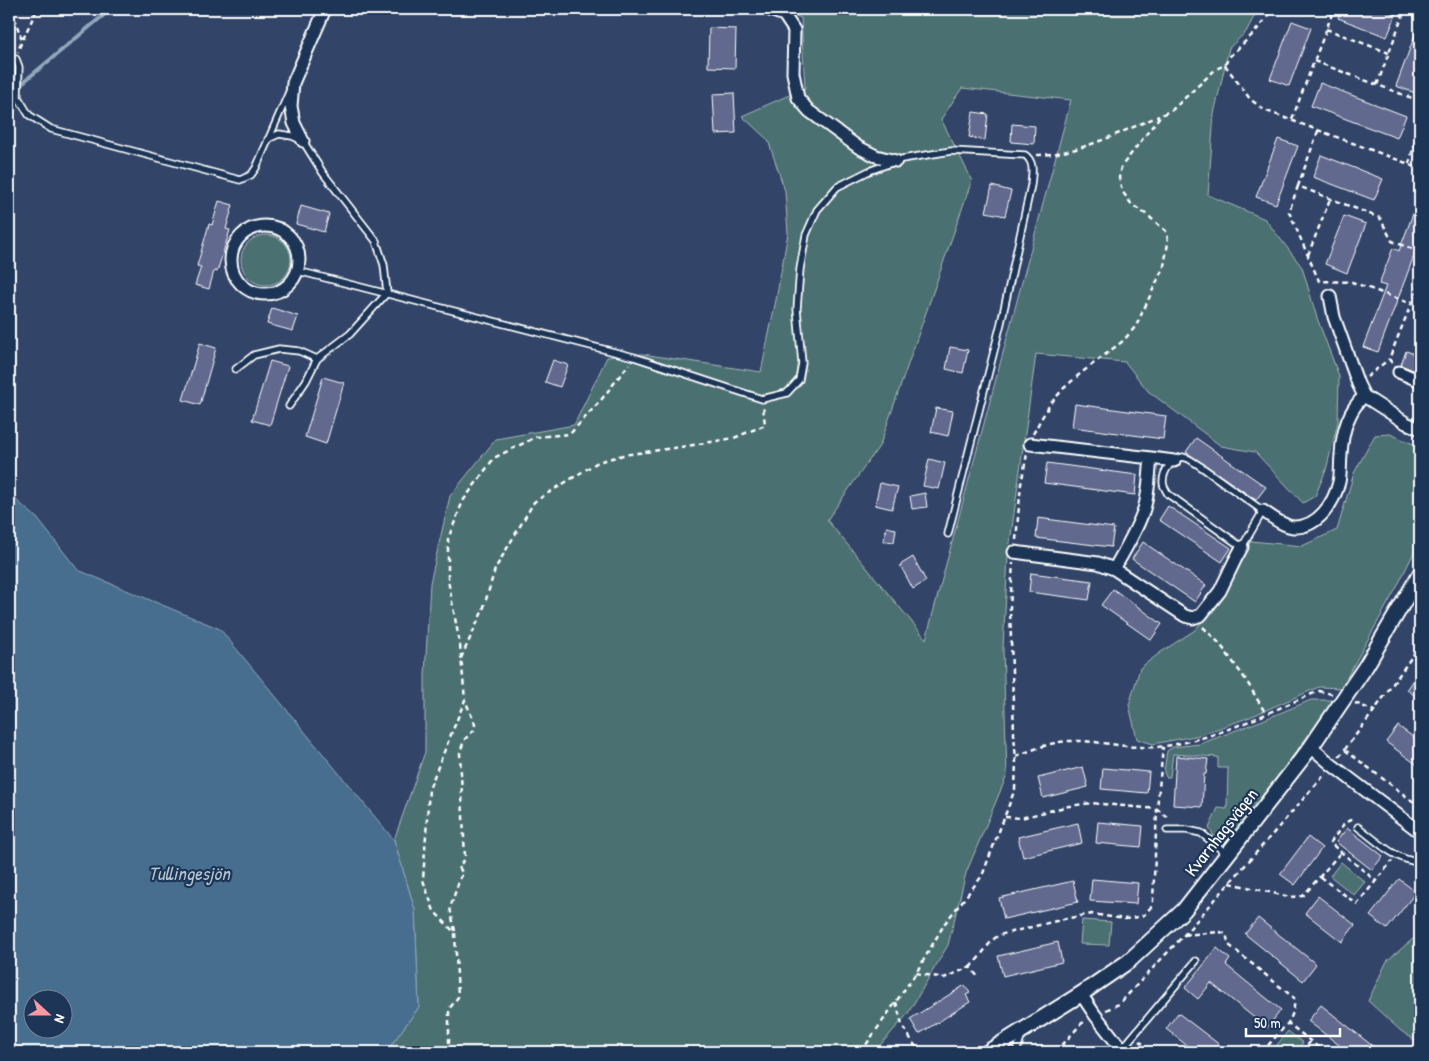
<svg xmlns="http://www.w3.org/2000/svg" width="1429" height="1061" font-family="'Patrick Hand',sans-serif">
  <style>
    .green { fill: #4c7072; stroke: #a6b8b8; fill-rule: evenodd }
    .water { fill: #476e8f; stroke: #91a8bc; fill-rule: evenodd }
    .lines { fill: none; stroke-linecap: round; stroke-linejoin: round }
    .stream { stroke: #91a8bc; stroke-width: 4 }
    .building { fill: #62698f; stroke: #fff }
    .service-casing { stroke: #fff; stroke-width: 9 }
    .minor-casing { stroke: #fff; stroke-width: 15 }
    .tertiary-casing { stroke: #fff; stroke-width: 18 }
    .path { stroke: #fff; stroke-width: 2.5; stroke-dasharray: 5 4; stroke-linecap: butt }
    .service { stroke: #1d3557; stroke-width: 5.5 }
    .minor { stroke: #1d3557; stroke-width: 11 }
    .tertiary { stroke: #1d3557; stroke-width: 14 }
    .labels { text-anchor: middle; dominant-baseline: central; stroke-width: 4.5; stroke-linejoin: round; paint-order: stroke }
    .street-label { font-size: 18px; fill: #fff; stroke: #1d3557 }
    .water-label { font-size: 19px; font-style: italic; fill: #b5c5d2; stroke: #1d3557 }
  </style>
  <rect width="100%" height="100%" fill="#324568"/>
  <filter id="ink" filterUnits="userSpaceOnUse"><feTurbulence type="fractalNoise" baseFrequency=".02" numOctaves="2"/><feDisplacementMap in="SourceGraphic" scale="10" xChannelSelector="R" yChannelSelector="G"/><feConvolveMatrix kernelMatrix="1 2 1 2 8 2 1 2 1" color-interpolation-filters="sRGB"/></filter>
  <g filter="url(#ink)">
    <!-- green -->
    <path class="green" d="M777,9H1258L1246,32L1229,48L1214,114L1208,195L1265,219L1302,267L1317,318L1339,376L1338,422L1326,470L1315,496L1303,503L1255,452L1221,446L1148,391L1125,362L1036,354L1008,557L1003,648L1007,775L966,873L948,945L907,1015L874,1052H386L419,1007L415,910L394,840L425,752V675L430,583L450,496L496,439L574,425L607,357L642,354L761,372L776,300L788,233L785,191L768,140L742,116L805,88L801,18ZM962,88L1071,100L926,639L827,520L880,445L972,180L941,119Z
      M241 260a25 25 0 1 1 50 0a25 25 0 1 1-50 0Z
      M1390,434L1420,447V540L1397,587L1341,688L1319,687L1250,717L1200,735L1153,744L1137,739L1129,705L1140,668L1161,652L1195,630L1213,609L1251,541L1302,546L1337,530L1354,473L1375,435Z
      M1311,700H1331L1333,702L1235,834L1223,840L1214,836L1209,828L1218,808L1227,809L1228,768H1218V757L1173,754L1170,777H1166L1164,772L1167,751L1173,747L1200,744L1263,720Z
      M1341,862L1365,882L1354,895L1330,876Z
      M1082,920L1111,922L1109,945L1080,944Z
      M1420,933V1044L1401,1031L1368,1001L1387,961Z
      M1288,1031L1303,1043L1295,1052H1276L1273,1050Z"/>
    <!-- water -->
    <path class="water" d="M9,494L37,518L78,570L220,629L394,840L415,910L419,1007L386,1052H9ZM32,998H62V1028H32Z"/>
    <g class="lines">
      <!-- stream -->
      <path class="stream" d="M9,94L111,9"/>
    </g>
    <!-- building -->
    <path class="building" d="M1342,9H1380L1396,15L1387,37L1338,18Z
      M1292,21L1311,28L1289,86L1270,79Z
      M1419,24L1420,87L1418,94L1396,86Z
      M709,28L736,29L735,68L708,67Z
      M1320,83L1406,116L1397,138L1311,106Z
      M734,93L736,133L715,134L713,94Z
      M973,112L988,114L985,140L969,137Z
      M1012,124L1035,126L1034,144L1011,142Z
      M1278,139L1298,146L1276,204L1256,197Z
      M1321,155L1383,179L1374,200L1313,177Z
      M992,186L1011,191L1005,216L986,212Z
      M1419,198L1420,246L1418,245L1378,352L1363,347L1386,286L1379,284L1393,248L1399,251Z
      M219,201L233,205L226,229L230,230L217,272L214,271L209,289L195,285L201,267L197,266L209,224L212,225Z
      M301,206L329,214L324,232L296,224Z
      M1344,216L1366,224L1347,273L1325,264Z
      M272,308L298,316L293,331L267,324Z
      M200,343L216,348L200,405L183,400Z
      M950,347L968,350L963,373L946,369Z
      M1406,351L1420,356V373L1401,365Z
      M553,360L568,365L560,387L545,382Z
      M270,361L288,366L270,425L252,420Z
      M323,377L344,383L326,444L305,437Z
      M1075,404L1166,416L1163,439L1072,427Z
      M936,408L953,411L948,436L931,432Z
      M1196,438L1266,487L1256,500L1186,452Z
      M929,459L945,463L939,489L923,486Z
      M1047,463L1137,475L1135,495L1044,483Z
      M880,483L898,487L892,509L875,505Z
      M925,493L927,507L912,509L910,496Z
      M1168,506L1231,548L1222,562L1159,520Z
      M1038,518L1114,528L1111,547L1036,538Z
      M886,527L896,529L894,542L884,541Z
      M1143,542L1206,585L1195,602L1132,559Z
      M913,557L926,581L913,589L900,565Z
      M1031,573L1092,581L1089,600L1029,592Z
      M1113,589L1162,624L1151,640L1101,605Z
      M1420,671V699L1407,690Z
      M1398,726L1420,742V767L1386,742Z
      M1176,756L1208,759L1206,774H1204L1202,807L1173,805Z
      M1083,767L1088,787L1043,798L1038,778Z
      M1103,768L1149,772L1147,793L1101,789Z
      M1098,822L1143,826L1141,847L1096,843Z
      M1078,823L1082,843L1023,857L1018,837Z
      M1347,828L1383,856L1372,870L1336,842Z
      M1308,837L1322,848L1295,885L1280,874Z
      M1092,879L1138,883L1136,904L1090,901Z
      M1399,879L1416,892L1387,929L1370,916Z
      M1073,881L1078,902L1004,919L999,898Z
      M1318,896L1355,925L1342,942L1305,913Z
      M1258,918L1316,964L1303,981L1245,934Z
      M1058,942L1062,962L1003,976L998,956Z
      M1217,948L1230,959L1226,965L1281,1010L1267,1028L1211,983L1198,999L1185,988Z
      M965,985L970,993L966,995L970,1002L919,1034L910,1019Z
      M1321,1005L1380,1052H1348L1308,1021Z
      M1178,1013L1229,1052H1195L1166,1029Z"/>
    <g class="lines">
      <defs>
        <path id="service" d="M9,57L16,59L19,67L18,97L29,115L51,129L240,180L251,175L256,168L289,92
          M298,271L634,357L762,399L787,393L799,380L802,363L797,309L800,269L806,235L817,210L837,187L869,171L902,159L951,151L1025,155C1035,162 1032,174 1031,185L1001,323L948,534
          M236,369L254,355L279,349L299,351L317,359L350,334L387,293L384,265L376,241L323,173L303,141L292,136L279,134L268,139
          M289,406L306,381L317,359
          M1183,457L1189,459L1200,466L1263,511L1242,547L1168,494C1166,490 1163,487 1163,482C1163,471 1172,458 1183,457Z
          M1358,827C1377,841 1396,861 1420,862
          M1167,830H1187L1201,833L1227,854
          M1122,1049L1196,961
          M1016,1052L1023,1033"/>
        <path id="minor" d="M767,9L784,15L794,30L793,73L798,98L809,111L858,147L876,156L896,161
          M303,141L294,123L291,106L293,83L325,9
          M231 260a34 34 0 1 1 68 0a34 34 0 1 1-68 0Z
          M1330,296L1334,317L1358,384L1364,396L1406,423L1420,429
          M1399,372L1420,381
          M1030,444L1151,458C1149,475 1149,493 1144,509C1137,530 1125,550 1114,569
          M1151,458L1174,461
          M1263,511C1272,517 1283,526 1293,527C1318,528 1334,503 1339,482C1341,473 1340,464 1341,455C1342,433 1348,411 1364,396
          M1014,552L1098,563L1114,569L1185,616L1193,618L1201,615L1220,591L1235,560L1242,547
          M1311,747L1332,765L1420,832
          M1081,994L1095,1015L1124,1052"/>
        <path id="tertiary" d="M988,1052L1081,994L1129,961L1184,910L1311,747L1366,666L1420,574"/>
      </defs>
      <!-- service casing -->
      <use href="#service" class="service-casing"/>
      <!-- minor casing -->
      <use href="#minor" class="minor-casing"/>
      <!-- tertiary casing -->
      <use href="#tertiary" class="tertiary-casing"/>
      <!-- path -->
      <path class="path" d="M11,9L22,40L18,52
        M1326,29L1389,53
        M23,39L37,9
        M1314,61L1412,98L1417,102L1420,108
        M1225,65L1250,99L1264,110L1409,164L1420,171
        M1377,85L1404,12L1412,9
        M1292,119L1334,9
        M1318,131L1298,186L1380,218L1392,241L1420,252
        M1037,155C1080,154 1120,132 1159,116
        M1409,164L1420,123
        M1298,186L1289,212L1319,281L1352,282L1412,304
        M1308,255L1330,199
        M1392,363L1389,359L1420,282
        M1367,377L1389,359
        M1033,434L1041,419L1051,403L1064,388L1081,373L1123,341L1136,326L1164,266L1168,243L1167,232L1146,214L1132,205L1122,191L1119,178L1121,167L1161,115L1172,110L1216,69L1225,65L1229,57L1254,33L1274,9
        M1016,540L1021,484L1027,454
        M1203,627L1220,644L1246,680L1266,714
        M461,658L483,610L495,569L534,502L598,462L623,455L681,447L734,438L765,425L763,406
        M1355,703L1374,711
        M1345,750L1411,800L1420,805
        M1016,756C1033,750 1052,741 1071,741C1102,740 1133,751 1165,746C1220,738 1268,712 1319,691L1332,694
        M1339,757L1374,711L1420,645
        M1005,817L1021,818L1069,806L1091,803L1157,809L1167,817V821
        M1351,821L1350,820L1345,823L1330,843L1376,881
        M1320,877L1357,904L1392,861
        M1230,883L1290,897L1303,896L1341,852
        M455,931L450,908L460,878L463,874L459,867L465,858L460,753L464,740L474,730L475,724L465,700
        M1184,935L1220,932L1226,934L1229,945L1294,998C1295,1008 1293,1014 1288,1023L1324,1052
        M970,967C982,957 987,943 999,935L1064,919L1092,914L1125,919L1138,917L1144,915L1151,907L1153,901L1157,809L1163,747
        M916,973L944,978L970,967L978,977
        M896,1002L902,1025L919,1052
        M1106,1010L1119,1004L1184,935L1326,773
        M1139,1041L1153,1052
        M449,1052V1009L458,997L455,933L434,911L423,880L429,789L465,700L460,645L448,580V539L463,501L494,458L536,437L570,434L601,400L629,364
        M861,1052L916,973L945,923L982,876L1015,789L1016,760L1014,734L1010,608L1013,563
        M1056,1052L1081,1024L1085,1021
        M1262,1052L1288,1023
        M1302,1052L1310,1042"/>
      <!-- service -->
      <use href="#service" class="service"/>
      <!-- minor -->
      <use href="#minor" class="minor"/>
      <!-- tertiary -->
      <use href="#tertiary" class="tertiary"/>
    </g>
  </g>
  <g class="labels">
    <!-- street labels -->
    <g class="street-label">
      <text transform="translate(1221 832) rotate(-52)">Kvarnhagsvägen</text>
    </g>
    <!-- water labels -->
    <g class="water-label">
      <text x="189" y="873">Tullingesjön</text>
    </g>
  </g>
  <!-- margin -->
  <rect width="1429" height="1061" fill="none" stroke="#1d3557" stroke-width="30"/>
  <rect x="15" y="15" width="1399" height="1031" fill="none" stroke="#fff" stroke-width="2" filter="url(#ink)"/>
  <!-- north arrow -->
  <g transform="translate(48 1014) rotate(111)"><circle r="24" fill="#1d3557" stroke="#77869a"/>
  <path d="M0-4L9 19L0 12L-9 19Z" fill="#ff9aa2"/>
  <text y="-8" font-size="14" font-weight="bold" text-anchor="middle" fill="#ffffff">N</text>
  </g>
  <!-- scale -->
  <path d="M1246 1028v8h94v-8" fill="none" stroke="#ffffff" stroke-width="2.5"/>
  <text x="1254" y="1028" font-size="15" fill="#ffffff" stroke="#1d3557" stroke-width="4" paint-order="stroke">50 m</text>
</svg>
